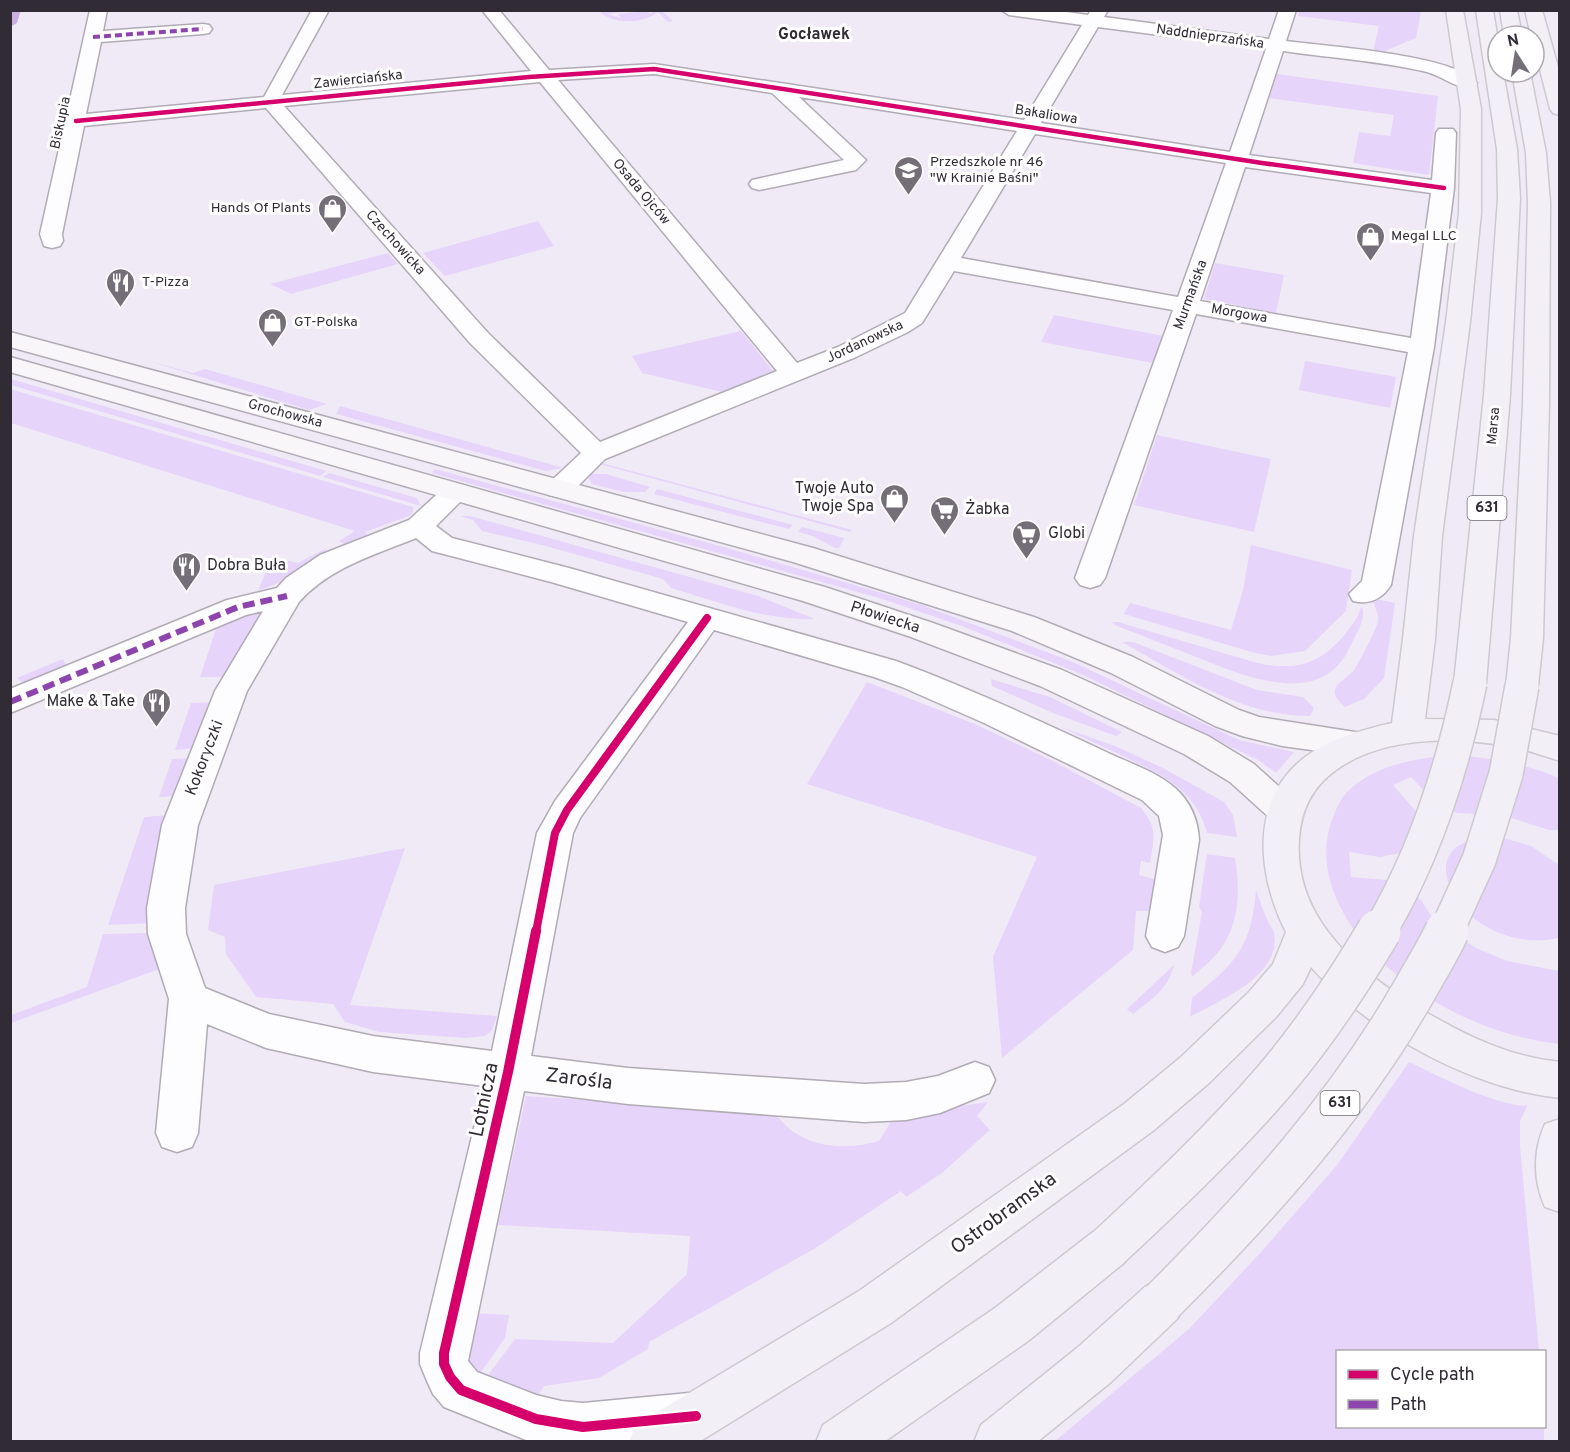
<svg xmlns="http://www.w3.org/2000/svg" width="1570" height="1452" font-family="Overpass,sans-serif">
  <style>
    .green { fill: #e7d4fa }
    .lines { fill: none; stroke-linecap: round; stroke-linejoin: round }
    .canal { fill: #cab0e2; fill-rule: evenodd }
    .street-casing { stroke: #b0abb5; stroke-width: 3 }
    .secondary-casing { stroke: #b0abb5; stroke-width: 3 }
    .primary-casing { stroke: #ccc9d0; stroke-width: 3 }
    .street { fill: #fdfcfe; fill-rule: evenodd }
    .secondary { fill: #f8f6f9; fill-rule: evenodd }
    .primary { fill: #f3eff6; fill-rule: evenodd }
    .primary-bridge-far1-casing { stroke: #ccc9d0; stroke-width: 36; stroke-linecap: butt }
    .primary-bridge-casing { stroke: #ccc9d0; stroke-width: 46; stroke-linecap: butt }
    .primary-bridge-far1 { stroke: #f3eff6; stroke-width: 33 }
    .primary-bridge { stroke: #f3eff6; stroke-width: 43 }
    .quiet-far1 { stroke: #8e44ad; stroke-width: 4; stroke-dasharray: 7 4; stroke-linecap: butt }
    .quiet { stroke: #8e44ad; stroke-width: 6; stroke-dasharray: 12 6; stroke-linecap: butt }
    .cycleway-far2-casing { stroke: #fff; stroke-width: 7 }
    .cycleway-far1-casing { stroke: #fff; stroke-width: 11 }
    .cycleway-casing { stroke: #fff; stroke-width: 14 }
    .cycleway-far2 { stroke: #d6006c; stroke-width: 4.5 }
    .cycleway-far1 { stroke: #d6006c; stroke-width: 8 }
    .cycleway { stroke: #d6006c; stroke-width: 10 }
    .labels { text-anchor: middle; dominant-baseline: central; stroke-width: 6; stroke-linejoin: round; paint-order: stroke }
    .far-street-label { font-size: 14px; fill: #312b36; stroke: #fff }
    .far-poi-label { font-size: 14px; fill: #312b36; stroke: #fff; text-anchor: start }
    .shield { fill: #fff; stroke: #6f6b72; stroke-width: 1.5 }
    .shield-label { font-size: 15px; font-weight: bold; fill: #312b36 }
    .far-quarter-label { font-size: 16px; font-weight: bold; fill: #312b36; stroke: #fff }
    .poi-label { font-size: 16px; fill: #312b36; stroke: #fff; text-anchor: start }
    .street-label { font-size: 16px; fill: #312b36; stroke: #fff }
    .near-street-label { font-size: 20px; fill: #312b36; stroke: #fff }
  </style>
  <rect width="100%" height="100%" fill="#f0eaf6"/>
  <!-- green -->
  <path class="green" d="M1299,10L1421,11L1416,38L1380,53L1373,52L1379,26L1298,16Z
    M646,11L650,14L654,11H662L673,21L668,22L658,12C643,24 612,25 599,11H626L608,14L621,18L618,14Z
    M1277,74L1438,96L1429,175L1353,163L1359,132L1390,136L1394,115L1269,98Z
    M538,221L554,246L445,276L423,253Z
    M388,253L398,264L291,294L270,284Z
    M1215,263L1284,275L1276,313L1204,299Z
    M1054,315L1069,318L1164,336L1153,363L1041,342Z
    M741,331L773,371L722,392L642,373L632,356Z
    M145,360L193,373L205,369L327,404L309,410Z
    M1305,361L1396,377L1390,408L1299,390Z
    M11,379L326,471L320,476L11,385Z
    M10,389L413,507V512L409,516L365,532L370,538L349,547L339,541L355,531L11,423Z
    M340,406L560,467L562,468L546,471L336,414Z
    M1157,435L1271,459L1254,532L1134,505Z
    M598,462L852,530L850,532L596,463Z
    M435,469L731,549L919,604L1073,662L1239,740L1294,752L1276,773L1258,760L1081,674L962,626L879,598L432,473Z
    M329,473L417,498L421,506L323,477Z
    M590,474H606L650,487L645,492H624L592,484L589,479Z
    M657,489L793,525L789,529L654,494Z
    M460,516H470L758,596L815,619C766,621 718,602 671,588L663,579L546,546L482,531L473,520Z
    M802,527L844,538L839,548H835L813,536L798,532Z
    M1251,545L1352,570L1346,611L1305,651L1271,656L1255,653L1124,614L1130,603L1231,630L1243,590Z
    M325,549L326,555L296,576L258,591L272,557L298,563Z
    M1370,598L1395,603L1384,678L1364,699L1345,707C1320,686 1347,682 1356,667C1361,658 1377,629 1378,620C1379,612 1374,604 1370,598Z
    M1362,607C1367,620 1354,637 1349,649C1319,710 1242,675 1196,657C1169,646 1142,636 1115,625L1112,622H1118L1257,663C1306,673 1329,659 1356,619C1359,615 1359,610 1362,607Z
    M251,613L262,614L225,677H200L218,623Z
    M1122,642H1133L1257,690L1303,697L1314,708L1310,716C1240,716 1181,675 1122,642Z
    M63,659L68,669L26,685L17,678Z
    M991,679L1050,697L1122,732L1116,736L1053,713L992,686Z
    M867,682L975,724L1053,761L1141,808C1158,828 1154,839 1150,863L1141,861L1139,875L1154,879L1157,882L1152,911H1136L1133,950L1002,1058L993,957L1037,857L807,784Z
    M215,702L197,748L175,750L191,703Z
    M1061,727L1115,746L1163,768L1224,802L1233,815L1237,837L1207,833C1196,790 1162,775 1125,757C1104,747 1082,737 1061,727Z
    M1449,755C1488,757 1523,763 1559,778V830H1549L1502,815L1457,813L1430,797L1411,777L1393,785L1421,817L1405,852L1380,857L1349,852L1351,877L1386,880L1405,888L1421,900L1430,914L1458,937L1478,949L1507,961L1559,971V1044C1493,1036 1430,1007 1381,961C1345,927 1314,873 1331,823C1335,811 1340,799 1348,791C1376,765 1413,759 1449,755Z
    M193,758L178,796L159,797L172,759Z
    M170,815L152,923L108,925L144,817Z
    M1503,838L1531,846L1559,865L1558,938C1531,944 1502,938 1479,922C1450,902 1424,851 1475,839C1484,837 1494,839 1503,838Z
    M405,848L350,1005L497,1016L492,1030L485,1036L466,1038L379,1032L345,1022L333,1004L256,997L226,954L225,937L208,930L214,885Z
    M1207,854L1235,858C1240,888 1240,921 1222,947C1215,958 1202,968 1192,977L1191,973L1202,912L1199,907Z
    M1256,890C1260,901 1263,911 1268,921C1270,926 1273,928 1274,933C1282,976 1220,1000 1190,1017L1192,998C1236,963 1251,948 1256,890Z
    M152,933L162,968L11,1023V1015L87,987L103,934Z
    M1174,965C1167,991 1153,998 1133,1014L1127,1009Z
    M1409,1062C1441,1077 1493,1105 1527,1106L1520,1121V1146L1539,1351L1338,1352V1426L1544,1427V1441H1055L1189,1329L1262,1251L1337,1165Z
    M526,1096L773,1112C780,1119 788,1129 797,1134C823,1149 851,1149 879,1141L892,1120L932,1110L988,1102L977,1116L990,1130L942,1173L906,1197L901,1191L814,1249L649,1342L648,1349L599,1378L544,1386L537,1397L485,1379L515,1339L613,1343L687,1274L690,1236L498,1225Z
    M470,1313L509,1315L505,1338L479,1375L465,1356Z"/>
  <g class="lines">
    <!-- canal -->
    <path class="canal" d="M10,10H21L17,23L10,27Z"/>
    <defs>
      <path id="street" d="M90,10H107L103,31L203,24L209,25L212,29L209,33L203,34L101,42L86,114L264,97L312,10H329L282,95L531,71L482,10H499L549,70L654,64L1024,120L1082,25L1009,15L1001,10H1052L1088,15L1091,10H1108L1104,17L1269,39L1279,10H1296L1286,41C1323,46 1458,55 1477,83L1475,87C1459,91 1442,76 1427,72C1380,61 1331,58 1283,51L1249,155L1432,180L1436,133L1439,129H1453L1456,133L1454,188L1434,347L1391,585C1382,599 1370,605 1353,601L1349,594L1362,581L1408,352L1196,314L1105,578L1100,585L1090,588L1080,585L1075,578L1173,310L954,271L922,323L908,332L856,357L605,459L569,495L559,497L549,495L545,489L549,483L581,453L470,343L266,108L84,126L62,234L63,241L60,246L52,248L44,246L40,234ZM1098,27L1266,49L1230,152L1041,123ZM654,74L772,93L844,160L752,180L749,184L752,188L759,190L856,170L866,160L799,97L1017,131L905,313L838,347L797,363L558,80ZM540,82L777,371L600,442L488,333L284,106ZM1035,134L1226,163L1178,297L961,258ZM1245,167L1431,193L1411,338L1200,301Z
        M456,484L466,486L470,492L436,526L452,538L569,568L896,661C966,687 1034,718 1102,750C1126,762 1154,770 1175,788C1190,801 1198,820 1199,840L1184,936L1178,947L1165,952L1152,947L1146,936L1163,835L1159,816L1142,800L984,723L902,687L874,677L714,630L580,818L573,833L531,1056L628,1068L864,1084L906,1082L938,1076L975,1062L989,1067L995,1080L989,1093L940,1113L906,1120L864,1122L628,1104L524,1091L468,1361L477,1372L536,1395L561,1401L583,1403L689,1393L706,1400L713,1417L706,1434L689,1441L531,1442L444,1407L433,1394L427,1381L420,1364V1353L484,1086L373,1072L266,1048L207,1024L198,1133L192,1147L177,1152L162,1147L156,1133L169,999L148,934L147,908L162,825L215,691L263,611L246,615L10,713V689L227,600L277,588L286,578L320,555L409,520L446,486ZM416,538L432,551L551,582L688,622L555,801L537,833L492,1051L373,1036L269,1014L205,988L186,934L185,908L198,825L247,691L299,602C329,568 374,555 416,538Z"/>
      <path id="secondary" d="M10,332L813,548L1034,617L1133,657L1239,710L1259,717L1355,732L1367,735L1372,744L1367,753L1355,756L1282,746L1242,736L1215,726L1111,673L1012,631L793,562L10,347Z
        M10,357L825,587L933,623L1062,670L1208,736L1254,764L1296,802L1301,811L1296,820L1284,824L1272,820L1230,782L1184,754L1040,686L911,637L803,601L10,372Z"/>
      <path id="primary" d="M1446,10H1463L1481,109V213L1470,322L1442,536L1435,639L1425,719L1494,720L1556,735L1560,736V761C1544,756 1528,750 1512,747C1457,736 1383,736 1336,770C1312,787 1301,810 1299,839C1293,922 1364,976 1429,1014C1471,1038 1511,1057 1560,1062V1098C1473,1089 1368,1032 1311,967L1303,984L1277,1016L1209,1083L1154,1130L891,1323L699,1442H629L636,1425L859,1291L1124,1104L1181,1057L1249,992L1273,964L1286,932C1256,873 1248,792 1314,751C1338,737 1365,729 1392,723L1403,639L1414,536L1446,322L1459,213L1461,109Z
        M1476,10H1493L1498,41V72H1503L1517,149L1520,198L1510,395L1486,683L1481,691L1470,694L1459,691L1454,683L1484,395L1498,198L1497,149Z
        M1500,10H1517L1522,36H1504Z
        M1525,10H1542L1560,74V115L1553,113L1550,109L1534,46V36H1531Z
        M1512,72H1530L1546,153L1550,203L1549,404L1543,638L1538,686L1533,694L1522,697L1511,694L1506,686L1511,638L1523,404L1528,203L1526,153Z
        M1560,1119V1212L1545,1207C1533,1180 1533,1151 1545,1124Z
        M1109,1225L1125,1232L1131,1247L1125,1262L1028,1341L884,1442H816L823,1425L995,1308L1093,1232Z
        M1162,1279L1178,1286L1185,1302L1178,1318L1111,1382L1037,1442H974L981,1425L1077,1348L1146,1286Z"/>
    </defs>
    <!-- street casing -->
    <use href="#street" class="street-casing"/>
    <!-- secondary casing -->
    <use href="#secondary" class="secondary-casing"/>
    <!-- primary casing -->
    <use href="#primary" class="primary-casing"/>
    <!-- street -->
    <use href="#street" class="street"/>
    <!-- secondary -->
    <use href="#secondary" class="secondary"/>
    <!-- primary -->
    <use href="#primary" class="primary"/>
    <defs>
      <path id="primary-bridge-far1" d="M1379,932C1425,855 1452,770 1470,683
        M1446,932L1479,860L1506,774L1522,686"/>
      <path id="primary-bridge" d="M1109,1247C1166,1194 1223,1140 1274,1081C1314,1034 1348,983 1379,931
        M1162,1302C1257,1207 1347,1108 1414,991C1425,971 1438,951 1447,931"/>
    </defs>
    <!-- primary-bridge-far1 casing -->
    <use href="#primary-bridge-far1" class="primary-bridge-far1-casing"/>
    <!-- primary-bridge casing -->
    <use href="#primary-bridge" class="primary-bridge-casing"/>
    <!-- primary-bridge-far1 -->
    <use href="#primary-bridge-far1" class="primary-bridge-far1"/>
    <!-- primary-bridge -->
    <use href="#primary-bridge" class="primary-bridge"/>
    <!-- quiet-far1 -->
    <path class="quiet-far1" d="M93,37L203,29"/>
    <!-- quiet -->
    <path class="quiet" d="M10,702L238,607L287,596"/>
    <defs>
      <path id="cycleway-far2" d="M76,121L529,77L654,69L1262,163L1444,188"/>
      <path id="cycleway-far1" d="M536,932L555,833L567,810L707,618"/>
      <path id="cycleway" d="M536,931L508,1072L444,1353V1364L450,1377L461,1390L536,1419L583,1427L696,1416"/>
    </defs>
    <!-- cycleway-far2 casing -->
    <use href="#cycleway-far2" class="cycleway-far2-casing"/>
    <!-- cycleway-far1 casing -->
    <use href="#cycleway-far1" class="cycleway-far1-casing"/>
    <!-- cycleway casing -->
    <use href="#cycleway" class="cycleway-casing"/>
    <!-- cycleway-far2 -->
    <use href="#cycleway-far2" class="cycleway-far2"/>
    <!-- cycleway-far1 -->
    <use href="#cycleway-far1" class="cycleway-far1"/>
    <!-- cycleway -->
    <use href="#cycleway" class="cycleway"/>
  </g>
  <!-- icons -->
  <defs>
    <symbol id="school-pin" viewBox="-11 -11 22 30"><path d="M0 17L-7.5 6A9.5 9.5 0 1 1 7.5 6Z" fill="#746e79" stroke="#fff"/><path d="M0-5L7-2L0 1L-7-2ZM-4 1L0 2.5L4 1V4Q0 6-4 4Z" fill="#fff"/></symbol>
    <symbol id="shop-pin" viewBox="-11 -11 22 30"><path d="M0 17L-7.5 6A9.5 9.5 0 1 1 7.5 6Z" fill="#746e79" stroke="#fff"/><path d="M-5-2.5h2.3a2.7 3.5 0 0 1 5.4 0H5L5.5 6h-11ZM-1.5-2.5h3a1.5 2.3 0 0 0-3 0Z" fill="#fff"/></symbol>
    <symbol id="restaurant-pin" viewBox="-11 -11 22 30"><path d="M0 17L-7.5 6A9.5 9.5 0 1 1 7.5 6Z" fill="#746e79" stroke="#fff"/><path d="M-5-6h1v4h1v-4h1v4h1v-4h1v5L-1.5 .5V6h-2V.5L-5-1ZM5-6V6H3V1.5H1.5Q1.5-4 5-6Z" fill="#fff"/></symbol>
    <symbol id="supermarket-pin" viewBox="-11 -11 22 30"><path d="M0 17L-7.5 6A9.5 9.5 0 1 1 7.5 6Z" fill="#746e79" stroke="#fff"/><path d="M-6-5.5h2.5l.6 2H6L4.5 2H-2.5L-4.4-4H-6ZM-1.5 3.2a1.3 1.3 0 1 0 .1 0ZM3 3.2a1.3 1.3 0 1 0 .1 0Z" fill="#fff"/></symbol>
  </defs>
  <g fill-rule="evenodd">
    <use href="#school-pin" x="892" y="154" width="33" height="45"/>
    <use href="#shop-pin" x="316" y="192" width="33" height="45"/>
    <use href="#shop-pin" x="1354" y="220" width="33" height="45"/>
    <use href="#restaurant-pin" x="104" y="266" width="33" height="45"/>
    <use href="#shop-pin" x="256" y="306" width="33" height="45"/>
    <use href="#shop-pin" x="878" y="482" width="33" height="45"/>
    <use href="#supermarket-pin" x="928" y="494" width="33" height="45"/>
    <use href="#supermarket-pin" x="1010" y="518" width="33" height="45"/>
    <use href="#restaurant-pin" x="170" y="550" width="33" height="45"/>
    <use href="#restaurant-pin" x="140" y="686" width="33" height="45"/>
  </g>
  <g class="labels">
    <!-- far-street labels -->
    <g class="far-street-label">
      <text transform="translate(1210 37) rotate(8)">Naddnieprzańska</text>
      <text transform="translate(358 80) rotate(-6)">Zawierciańska</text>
      <text transform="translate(1046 115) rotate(9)">Bakaliowa</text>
      <text transform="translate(61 123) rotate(-78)">Biskupia</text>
      <text transform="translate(641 192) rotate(50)">Osada Ojców</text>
      <text transform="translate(395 243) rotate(48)">Czechowicka</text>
      <text transform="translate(1191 295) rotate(-70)">Murmańska</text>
      <text transform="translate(1239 314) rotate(10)">Morgowa</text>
      <text transform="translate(865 342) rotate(-25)">Jordanowska</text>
      <text transform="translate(285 414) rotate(15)">Grochowska</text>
      <text transform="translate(1494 426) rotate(-85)">Marsa</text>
    </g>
    <!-- far-poi labels -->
    <g class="far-poi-label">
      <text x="930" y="162">Przedszkole nr 46<tspan x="930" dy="16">"W Krainie Baśni"</tspan></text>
      <text x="311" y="208" text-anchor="end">Hands Of Plants</text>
      <text x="1391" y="236">Megal LLC</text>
      <text x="142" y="282">T-Pizza</text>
      <text x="294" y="322">GT-Polska</text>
    </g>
    <!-- shield labels -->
    <g class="shield">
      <rect x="1467.5" y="496" width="39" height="24" rx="4.5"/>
      <rect x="1320.5" y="1091" width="39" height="24" rx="4.5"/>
    </g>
    <g class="shield-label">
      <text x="1487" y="508">631</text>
      <text x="1340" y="1103">631</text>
    </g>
    <!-- far-quarter labels -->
    <g class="far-quarter-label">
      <text x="814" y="35">Gocławek</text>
    </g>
    <!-- poi labels -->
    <g class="poi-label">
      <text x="874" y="489" text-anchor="end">Twoje Auto<tspan x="874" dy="18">Twoje Spa</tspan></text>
      <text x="965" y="510">Żabka</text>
      <text x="1048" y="534">Globi</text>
      <text x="207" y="566">Dobra Buła</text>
      <text x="135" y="702" text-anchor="end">Make &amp; Take</text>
    </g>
    <!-- street labels -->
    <g class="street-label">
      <text transform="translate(885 618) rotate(18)">Płowiecka</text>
      <text transform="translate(205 758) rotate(-69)">Kokoryczki</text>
    </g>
    <!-- near-street labels -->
    <g class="near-street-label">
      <text transform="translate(579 1080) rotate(7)">Zarośla</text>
      <text transform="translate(485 1100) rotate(-78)">Lotnicza</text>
      <text transform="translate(1004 1214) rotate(-36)">Ostrobramska</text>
    </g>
  </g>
  <!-- border -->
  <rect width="1570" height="1452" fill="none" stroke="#312b36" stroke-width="24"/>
  <!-- legend -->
  <rect x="1336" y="1350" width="210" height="78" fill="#ffffff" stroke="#adaaaf" stroke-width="1.5"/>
  <rect x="1348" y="1370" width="30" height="9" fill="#d6006c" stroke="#adaaaf" stroke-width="1.5"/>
  <text x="1390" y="1380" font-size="18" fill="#312b36">Cycle path</text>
  <rect x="1348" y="1400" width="30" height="9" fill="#8e44ad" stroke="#adaaaf" stroke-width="1.5"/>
  <text x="1390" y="1410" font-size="18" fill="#312b36">Path</text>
  <!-- north arrow -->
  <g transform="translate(1516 54) rotate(348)"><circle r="28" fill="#ffffff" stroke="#adaaaf" stroke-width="1.5"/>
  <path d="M0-4.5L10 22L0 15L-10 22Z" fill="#746e79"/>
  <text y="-9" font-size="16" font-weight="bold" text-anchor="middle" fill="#312b36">N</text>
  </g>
</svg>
